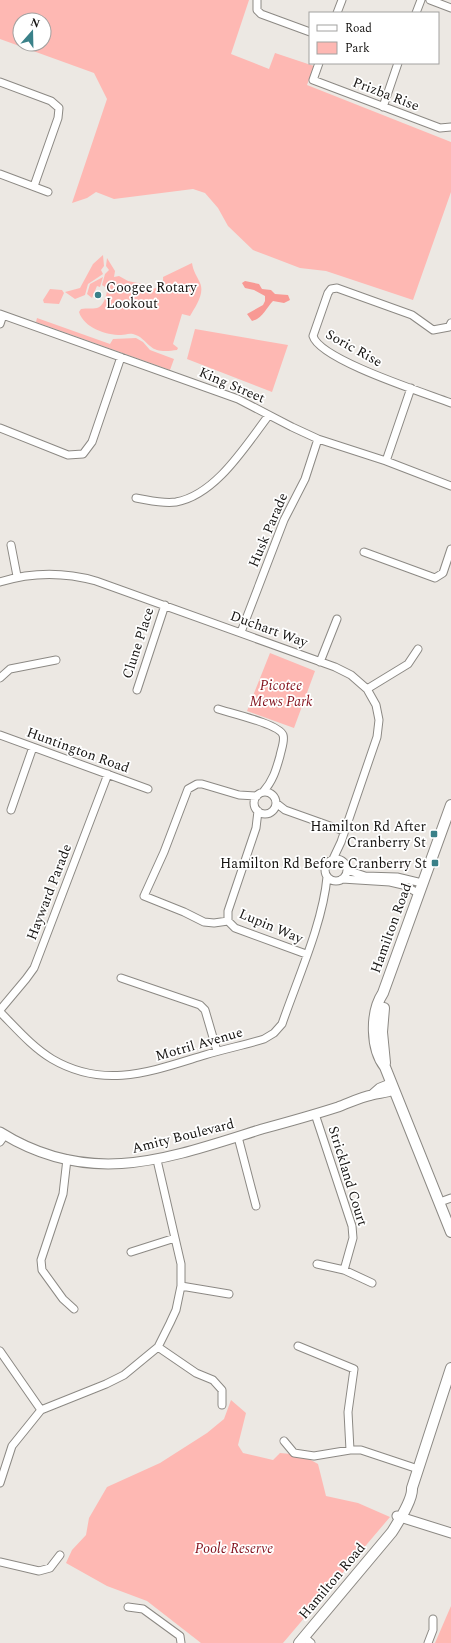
<svg xmlns="http://www.w3.org/2000/svg" width="451" height="1643" font-family="Spectral,serif">
  <style>
    .green { fill: #feb8b3; fill-rule: evenodd }
    .forest { fill: #f89994 }
    .lines { fill: none; stroke-linecap: round; stroke-linejoin: round }
    .minor-casing { stroke: #8c8984; stroke-width: 9 }
    .tertiary-casing { stroke: #8c8984; stroke-width: 11 }
    .secondary-casing { stroke: #8c8984; stroke-width: 12 }
    .minor { stroke: #fff; stroke-width: 7 }
    .tertiary { stroke: #fff; stroke-width: 9 }
    .secondary { stroke: #fff; stroke-width: 10 }
    .poi-dot { fill: #3a8189; stroke: #fff; stroke-width: 1.5 }
    .labels { text-anchor: middle; dominant-baseline: central; stroke-width: 3.5; stroke-linejoin: round; paint-order: stroke }
    .street-label { font-size: 14px; fill: #161412; stroke: #fff }
    .poi-label { font-size: 14px; fill: #161412; stroke: #fff; text-anchor: end }
    .park-label { font-size: 14px; font-style: italic; fill: #82111c; stroke: #fff }
  </style>
  <rect width="100%" height="100%" fill="#ece8e3"/>
  <!-- green -->
  <path class="green" d="M0,0H249L231,54L269,69L275,53L314,66L307,85L451,142V192L413,300L326,271L300,268L253,250L228,226L218,208L205,193L193,189L114,199L96,192L87,198L72,203L107,99L94,73L0,39ZM20,20H44V44H20Z
    M103,255L104,266L101,270L103,274L88,284L85,295L75,299L65,292L80,288L93,264Z
    M107,258L115,271L114,277L119,276L128,281L147,285L149,290C157,288 164,286 163,277L192,263C193,271 197,276 200,283C205,294 195,307 190,316L182,314L173,344L178,348L177,350C169,351 157,353 150,346C144,341 141,336 133,334C128,333 125,335 121,335C106,335 84,328 79,312L81,309C87,308 92,309 97,308C105,306 107,292 108,286L105,287L102,285L105,274L109,270L106,266Z
    M103,277L100,287L97,286L92,298L87,294L90,284Z
    M50,289L62,290L64,293L59,304L44,303L43,300Z
    M37,318L110,344L113,339L136,338L143,342L150,350L174,359L170,370L36,322Z
    M195,329L288,345L272,392L187,359Z
    M270,653L315,671L294,728L247,711Z
    M231,1400L246,1413L238,1445L243,1453L273,1460L280,1453L302,1455L318,1464L326,1496L358,1503L390,1517L283,1643H201L147,1601L107,1586L66,1563L72,1550L86,1535L89,1518L107,1487L160,1463L207,1433L224,1419Z
    M451,1606V1643H435Z"/>
  <!-- forest -->
  <path class="forest" d="M245,281L259,284L262,289L271,290L275,294L288,295L290,300L284,303L273,301C267,307 262,319 252,321L247,314L263,305L265,301V296L254,290L245,288L242,283Z"/>
  <g class="lines">
    <defs>
      <path id="minor" d="M257,0V10L261,14L310,32
        M430,0L451,8
        M337,13L342,0
        M416,13L421,0
        M319,63L313,80L440,128L451,127
        M0,82L51,101L59,108L58,118L34,186
        M383,107L398,63
        M0,174L48,192
        M0,314L238,399L292,427L318,439L386,461L451,486
        M451,323L449,327L433,330L412,315L337,288L331,289L328,293L313,336C320,360 425,393 451,403
        M0,324L3,315
        M0,428L68,455L83,454L92,442L121,357
        M386,461L411,388
        M136,498C149,500 162,504 176,502C216,495 246,445 269,415
        M11,545L17,576
        M364,552L435,578L443,573L451,549
        M0,582C32,572 64,572 96,581L335,667L351,675L367,689L376,705L379,720L377,737L341,842L333,859
        M241,632L284,520L305,479L318,439
        M320,662L337,619
        M0,678L10,669L56,660
        M367,689L408,664L418,649
        M137,690L165,605
        M218,709C230,713 279,724 283,735C285,741 281,750 280,756C276,770 273,781 263,792
        M0,735L148,789
        M254 803a11 11 0 1 1 22 0a11 11 0 1 1-22 0Z
        M276,803L285,810L344,831
        M11,810L33,747
        M258,811L256,828L228,911V921L235,928L306,954
        M325 870a11 11 0 1 1 22 0a11 11 0 1 1-22 0Z
        M347,870L365,876L397,877L422,883
        M342,879L390,882L403,885L418,893
        M228,921L214,923L204,922L184,912L144,896L164,852L188,789L197,784H202L239,795L257,796
        M121,978L200,1005L205,1010L217,1051
        M0,1010L26,979L34,968L108,774
        M0,1012C16,1028 32,1047 52,1059C105,1090 152,1071 205,1055C224,1049 245,1045 264,1039L274,1033L282,1024C297,980 323,923 327,877
        M315,1114L352,1226L353,1238L344,1270
        M238,1137L256,1206
        M0,1142L5,1135
        M67,1159L63,1194L41,1260L42,1270L63,1299L74,1309
        M440,1202L451,1198
        M131,1252L175,1238
        M317,1264L344,1270L372,1283
        M181,1286L229,1294
        M298,1346L354,1369L348,1412L350,1450
        M158,1347L196,1373L213,1380L222,1390V1405
        M0,1351L41,1410
        M284,1441L294,1453L314,1456L350,1450H361L418,1469
        M0,1483L12,1446L41,1410L106,1384L124,1375L158,1347L170,1323L176,1310L181,1286V1264L157,1160
        M0,1562L39,1571L50,1568L60,1555
        M128,1607L143,1609L180,1636L181,1643
        M304,1637L311,1643
        M428,1643L433,1630V1619"/>
      <path id="tertiary" d="M372,1095L380,1088L390,1084
        M0,1132C91,1189 169,1158 262,1129C288,1122 313,1115 338,1107C349,1103 361,1097 372,1095C379,1093 386,1093 393,1090
        M397,1516L451,1533"/>
      <path id="secondary" d="M451,805L383,993C370,1013 371,1049 385,1067L451,1232
        M384,1008L382,1032L385,1063
        M299,1643L392,1532C398,1522 413,1500 412,1488L451,1368"/>
    </defs>
    <!-- minor casing -->
    <use href="#minor" class="minor-casing"/>
    <!-- tertiary casing -->
    <use href="#tertiary" class="tertiary-casing"/>
    <!-- secondary casing -->
    <use href="#secondary" class="secondary-casing"/>
    <!-- minor -->
    <use href="#minor" class="minor"/>
    <!-- tertiary -->
    <use href="#tertiary" class="tertiary"/>
    <!-- secondary -->
    <use href="#secondary" class="secondary"/>
  </g>
  <!-- markers -->
  <g class="poi-dot">
    <circle cx="98" cy="295" r="4"/>
    <rect x="430" y="830" width="8" height="8" rx="2"/>
    <rect x="431" y="859" width="8" height="8" rx="2"/>
  </g>
  <g class="labels">
    <!-- street labels -->
    <g class="street-label">
      <text transform="translate(386 94) rotate(21)">Prizba Rise</text>
      <text transform="translate(354 348) rotate(29)">Soric Rise</text>
      <text transform="translate(232 385) rotate(23)">King Street</text>
      <text transform="translate(268 530) rotate(-67)">Husk Parade</text>
      <text transform="translate(269 629) rotate(20)">Duchart Way</text>
      <text transform="translate(138 643) rotate(-72)">Clune Place</text>
      <text transform="translate(78 750) rotate(20)">Huntington Road</text>
      <text transform="translate(49 892) rotate(-69)">Hayward Parade</text>
      <text transform="translate(271 926) rotate(23)">Lupin Way</text>
      <text transform="translate(391 928) rotate(-70)">Hamilton Road</text>
      <text transform="translate(199 1044) rotate(-16)">Motril Avenue</text>
      <text transform="translate(183 1136) rotate(-14)">Amity Boulevard</text>
      <text transform="translate(348 1176) rotate(73)">Strickland Court</text>
      <text transform="translate(332 1581) rotate(-50)">Hamilton Road</text>
    </g>
    <!-- poi labels -->
    <g class="poi-label">
      <text x="106" y="287" text-anchor="start">Coogee Rotary<tspan x="106" dy="16">Lookout</tspan></text>
      <text x="426" y="826">Hamilton Rd After<tspan x="426" dy="16">Cranberry St</tspan></text>
      <text x="427" y="863">Hamilton Rd Before Cranberry St</text>
    </g>
    <!-- park labels -->
    <g class="park-label">
      <text x="281" y="685">Picotee<tspan x="281" dy="16">Mews Park</tspan></text>
      <text x="234" y="1548">Poole Reserve</text>
    </g>
  </g>
  <!-- legend -->
  <rect x="309" y="12" width="130" height="52" fill="#ffffff" stroke="#a2a1a0"/>
  <rect x="317" y="25" width="20" height="6" fill="#ffffff" stroke="#a2a1a0"/>
  <text x="345" y="32" font-size="12" fill="#161412">Road</text>
  <rect x="317" y="42" width="20" height="12" fill="#feb8b3" stroke="#a2a1a0"/>
  <text x="345" y="52" font-size="12" fill="#161412">Park</text>
  <!-- north arrow -->
  <g transform="translate(32 32) rotate(20)"><circle r="19" fill="#ffffff" stroke="#a2a1a0"/>
  <path d="M0-3L7 15L0 10L-7 15Z" fill="#3a8189"/>
  <text y="-6" font-size="11" font-weight="bold" text-anchor="middle" fill="#161412">N</text>
  </g>
</svg>
